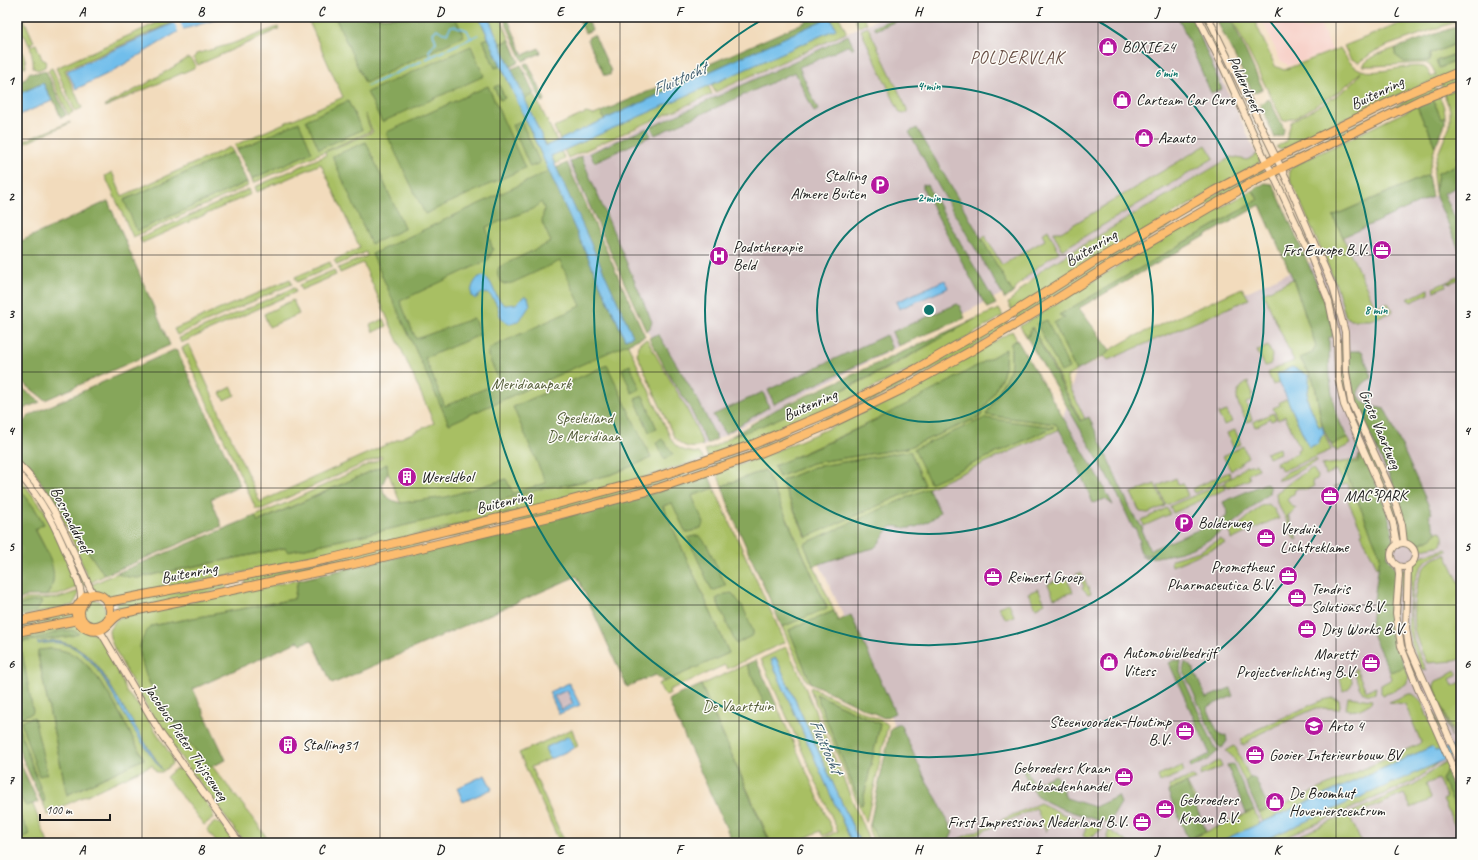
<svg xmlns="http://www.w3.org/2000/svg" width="1478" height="860" font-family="Caveat,sans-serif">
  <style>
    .built { fill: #f7d1c9 }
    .industrial { fill: #d2bfc1 }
    .green { fill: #a8bf64; stroke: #626e40; fill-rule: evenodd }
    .forest { fill: #86a65a; stroke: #51613b; fill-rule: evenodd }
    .water { fill: #71beeb; stroke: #466d84; fill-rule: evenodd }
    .pier { fill: #f2dbbc }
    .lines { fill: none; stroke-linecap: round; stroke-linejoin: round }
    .stream { stroke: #71beeb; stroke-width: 1.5 }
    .secondary-casing { stroke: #877c6c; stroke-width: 8 }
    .highway-casing { stroke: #877c6c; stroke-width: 10 }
    .secondary { stroke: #fee5c5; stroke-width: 6 }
    .highway { stroke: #fcbd6f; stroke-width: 8 }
    .grid { fill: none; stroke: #1c1c1c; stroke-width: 1; stroke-opacity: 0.55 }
    .ring { fill: none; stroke: #0f766e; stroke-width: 2 }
    .labels { text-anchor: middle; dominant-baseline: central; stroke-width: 3; stroke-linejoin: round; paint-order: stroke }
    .poi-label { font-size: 16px; fill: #1c1c1c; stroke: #fdfcf7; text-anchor: start }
    .street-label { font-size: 16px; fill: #1c1c1c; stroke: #fdfcf7 }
    .park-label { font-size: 16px; fill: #545d39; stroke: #fdfcf7 }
    .neighbourhood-label { font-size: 17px; letter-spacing: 1px; fill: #684e44; stroke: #fdfcf7 }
    .water-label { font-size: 17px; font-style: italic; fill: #3e5d6f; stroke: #fdfcf7 }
    .centre { fill: #0f766e; stroke: #fdfcf7; stroke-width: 2 }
    .ring-label { font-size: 12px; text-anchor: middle; font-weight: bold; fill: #0f766e; stroke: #fdfcf7; stroke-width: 3; stroke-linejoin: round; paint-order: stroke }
    .neatline { fill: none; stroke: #1c1c1c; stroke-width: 1.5 }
    .grid-label { font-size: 13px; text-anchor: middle; font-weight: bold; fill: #1c1c1c }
  </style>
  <rect width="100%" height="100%" fill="#fdfcf7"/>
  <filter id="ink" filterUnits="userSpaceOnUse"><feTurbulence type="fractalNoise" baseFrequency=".025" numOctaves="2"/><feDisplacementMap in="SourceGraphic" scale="8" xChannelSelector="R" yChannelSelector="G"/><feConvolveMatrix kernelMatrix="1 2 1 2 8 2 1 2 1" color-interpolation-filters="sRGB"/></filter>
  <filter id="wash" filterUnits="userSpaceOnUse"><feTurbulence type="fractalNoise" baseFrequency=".012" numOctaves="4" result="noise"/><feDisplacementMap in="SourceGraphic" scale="16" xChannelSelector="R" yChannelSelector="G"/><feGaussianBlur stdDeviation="0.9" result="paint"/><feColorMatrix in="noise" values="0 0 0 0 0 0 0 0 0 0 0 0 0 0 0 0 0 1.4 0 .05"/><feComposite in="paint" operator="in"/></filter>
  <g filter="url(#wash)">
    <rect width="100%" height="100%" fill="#f2dbbc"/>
    <!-- built -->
    <path class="built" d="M1261,17H1298L1304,30L1320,23L1332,50L1289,66L1280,60Z"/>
    <!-- industrial -->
    <path class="industrial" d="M882,17H1194L1260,162L702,447L567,161Z
      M1461,184V843H949L807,537L1060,429L1076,371L1313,261L1351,233Z
      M567,690L573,704L560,710L554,696Z"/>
    <!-- green -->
    <path class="green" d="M17,17H23L34,42L29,45L25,36H23L17,22Z
      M170,17L172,23L65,70L82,108L75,111L56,68Z
      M307,17H479L671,439C677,450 686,452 699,453L704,459L600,491L339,553L111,599L95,591L91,585L117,573L123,576L137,578L285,548L288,552L409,524L385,465L257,522L255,516L284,504L382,458L381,456L262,509H256L182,348L189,344L260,502L434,423L363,263L340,273L338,268L367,256L366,252L337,265L334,260L360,248L321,164L257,192L255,187L326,155L325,152L373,132L365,114L371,131L253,183L252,179L312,152L257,142L237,150L235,145L343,97ZM629,467L613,474L568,485Z
      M488,17H500L510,40L500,44Z
      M830,17H839L846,31V33L715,92L711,84L835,29Z
      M855,17H864L867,23L858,27Z
      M1201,17L1204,18L1236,80L1220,56Z
      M1231,17H1253L1275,66L1284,70L1340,48C1345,56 1351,66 1361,70C1377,76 1408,63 1424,67C1428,69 1429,73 1431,77L1436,75L1432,67L1426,63L1373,66H1363C1369,55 1385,52 1396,48L1395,55L1430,60V54L1461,42V52L1436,61L1440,68L1461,59V69L1372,106L1287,148L1279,149L1276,147L1286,141L1291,122C1311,109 1350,93 1361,72L1340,91L1295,118L1283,121Z
      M1417,17H1461V20L1389,45L1372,53L1359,63L1350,58L1344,46Z
      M278,27L279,29L198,65L194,58L196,54L231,44Z
      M868,27L907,109V112L904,114L900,113L863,35L861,30Z
      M17,37L25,59L26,67L17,66Z
      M36,44L42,59L46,61L45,67L38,70L33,68C34,60 31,52 30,46Z
      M188,58L191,59L196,67L105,107L106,105L144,85Z
      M52,68L73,112L68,115L48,70Z
      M1461,75V82L1442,89L1440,83Z
      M708,85L712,94L568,158L564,150Z
      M1434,86L1437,91L1287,161L1292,156L1356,124L1382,113Z
      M1461,87V93L1457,95L1461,105V148L1457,158L1461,157V163L1438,173L1435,192L1433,176L1436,159L1450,125V110L1444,94Z
      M534,94L557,141L546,146L524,99Z
      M1439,96C1443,103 1445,109 1445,117L1441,119L1433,99Z
      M1417,106L1425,125H1427L1435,147L1428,175L1333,216L1375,306L1377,307L1386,303L1389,304L1392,312L1370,320H1351L1346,317L1336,284L1290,178L1289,171L1293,166Z
      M601,112L604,120L560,140L554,127L586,113L594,115Z
      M70,122V123L17,147V144Z
      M1206,145L1214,158L1062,250L1054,234V232H1061Z
      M230,147L233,152L124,200L139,230L247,182L248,186L133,237L105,176L112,172L122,196Z
      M561,151L565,159L555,164L551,156Z
      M1257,154H1259L1260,160L1259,163L1012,310L1008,303L1043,269L1231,157L1247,160Z
      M1262,169L1264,171L1263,173L1147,239L1017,319L1015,315C1096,264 1178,213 1262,169Z
      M249,189L251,194L142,243L140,238Z
      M1253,190L1258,200L1059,315L1065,317L1054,323L1076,371L1067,377V380L1085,419L1081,421L1051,362L1032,327L1027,338L1020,326L1180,228L1193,223Z
      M1048,230L1059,252C1043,262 1023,277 1013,293L981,239L985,236L1002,265L1045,240L1042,234Z
      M330,262L332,267L297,282L295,277Z
      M334,270L336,275L301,290L299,285Z
      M1460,276V279L1449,283L1448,282L1445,283L1446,286L1434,291L1433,288Z
      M290,279L292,284L177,335L174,329Z
      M1293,279L1316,346L1312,354L1300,359L1314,381L1322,426L1319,427L1307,399L1309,384L1279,382L1273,385L1268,373L1278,367L1294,361L1263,293Z
      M294,288L296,292L181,343L179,338Z
      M1242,288L1249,299L1108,360L1104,356L1110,350L1131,338Z
      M1429,289V294L1411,302L1407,299Z
      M293,300L299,314L269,327L264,314Z
      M999,309L1003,316L927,361L816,416L708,458L705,450L712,448L732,436L777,419L856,384L894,365L975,319Z
      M384,319L387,326L373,332L370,325Z
      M1006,321L1009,326L955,358L845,415L715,467L713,463C762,445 810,426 857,404C908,379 958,351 1006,321Z
      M1012,331L1017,340L1011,343V363L1010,370L986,415L1056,424L1060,429L804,544L834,611L789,630L811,683L806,680L782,627L827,607L765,470L722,486L717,473C822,436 917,389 1012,331ZM1006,349L1005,364L1003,375L980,417L907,448L812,463L779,477L775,466L878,419L921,398ZM985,419L1054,427L945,476L915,449ZM910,451L925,485L806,537L781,481L814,467Z
      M647,339C665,374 690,408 703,445C691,450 682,447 674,437L637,354L640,342Z
      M1340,341H1344L1346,382L1364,434L1360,437L1346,401L1341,379Z
      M1268,346L1272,355L1271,364L1265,366L1257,351Z
      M1248,382L1253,394L1251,395L1253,400L1246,403L1252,420L1247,422C1240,406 1228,393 1248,382Z
      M232,387L235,395L224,400L220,393Z
      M1287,399L1309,447L1318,444L1321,437L1324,433L1331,450L1282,471L1279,465L1277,466L1276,462L1281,460L1282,461L1298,453L1297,450L1300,448L1285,416L1278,420L1273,408L1280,405L1279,402Z
      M1227,411L1232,422L1224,425L1218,414Z
      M1273,413L1276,419L1271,421L1269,418L1267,420V421L1255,427L1253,422Z
      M1235,430L1241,444L1233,447L1227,433Z
      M1348,438L1351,444L1337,451L1335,449H1333L1330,442L1332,444Z
      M1243,446L1248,457L1231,471L1223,456Z
      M1279,448L1280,453L1268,458L1266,453Z
      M1367,449H1369L1395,507L1403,541L1400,542L1394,514L1387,494L1366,451Z
      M1359,455H1360L1358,462L1345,470L1380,555L1379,566L1377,567L1361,534L1363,533L1349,503L1348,498L1353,496L1347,483L1334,488V487L1343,483L1337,470L1325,475L1322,465L1357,460Z
      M1316,459L1317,461L1286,478L1280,480H1277L1287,472Z
      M707,464L709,470L574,509L246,585L245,579Z
      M1256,464L1258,469L1248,474L1250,479L1228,488L1225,482L1234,476L1246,466Z
      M17,465L50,506L86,584L83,586L63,540L35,490L17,468Z
      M1311,469H1313L1318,476L1317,479L1312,481L1314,486L1307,490L1298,488L1295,490L1294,494L1289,496L1290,497L1287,500L1292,506L1296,508L1293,513L1288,515L1298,540L1288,516H1287L1297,540L1294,539L1285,517L1277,503L1276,493L1296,478Z
      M1229,472L1231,477L1194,493L1192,489Z
      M17,475L44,510L61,545L62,550L78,587L59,595L46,596C63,575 45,549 35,528L44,524L35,509L17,485Z
      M1176,478L1178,484L1183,483L1188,496L1166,505L1158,486Z
      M1224,483L1226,489L1173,513L1170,506Z
      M1155,484L1165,506L1148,513L1140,512L1131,493Z
      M714,488L785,642L727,669L725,665L669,690L670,694L666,696L663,693L658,684L729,653L663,506Z
      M54,502L98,566L105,575L90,583L71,537Z
      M1268,504C1274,507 1276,513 1279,519H1275L1231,540L1230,533L1261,506Z
      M1167,508L1170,514L1144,526L1142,520Z
      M1440,531C1444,536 1444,539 1442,545L1422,549L1414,546C1424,543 1431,540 1436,532Z
      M1220,539L1226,543L1172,566L1171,562L1172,559L1200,551Z
      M1446,549L1448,551C1440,553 1431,556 1426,561C1408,578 1408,622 1415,643C1418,653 1423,662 1427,671L1421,668L1412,645L1408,630L1411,571L1416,559L1424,555Z
      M1446,554L1461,587V659L1455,661L1427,663C1422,652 1416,640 1414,628C1412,612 1415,576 1427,564C1432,559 1439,557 1446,554Z
      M1402,569H1405L1402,623L1405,639L1418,676H1417C1408,655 1402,635 1399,612Z
      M1081,573L1091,593L1088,594L1082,588L1084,587L1079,575H1077L1076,574Z
      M1066,576L1073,592L1054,598L1048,584Z
      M298,580L294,599L151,626C149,639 144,658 145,671C146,688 197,752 210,767L212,766L254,819L270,843H245C202,786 157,730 124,667C119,656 109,642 109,630L117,619L126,615Z
      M226,584L227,589L119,611L117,603L164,593L190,591Z
      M1038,589L1045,603L1036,608L1028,593Z
      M79,591V594L73,605L17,618V604L26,599L58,598Z
      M90,599L100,601L105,608V615L99,622H91C79,613 87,609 90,599Z
      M1009,603L1014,616L1006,619L998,607Z
      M73,611L75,619L17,630V623Z
      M74,626L80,628L87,632L96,634L103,642L112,657L127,693L141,708L172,757V764L162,772H156L152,765L61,807L48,815L17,742V635ZM53,641C64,642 75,645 84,652C106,670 117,700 132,724C141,739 154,754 162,770L143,743L98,670C87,657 74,643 56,642C50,641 43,644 37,643ZM50,649C60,649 70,652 79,658C104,677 128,731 144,759L67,795L38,656V651Z
      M786,647L800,675L870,843H860L776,658L771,660L852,843H813L838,831L761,659Z
      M747,664L767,710L777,706L833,831L823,836L820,831L795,843H771L701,685Z
      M1405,667L1409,677L1406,684L1392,692L1383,695L1381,693V685L1392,679L1390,672Z
      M1356,668L1366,691L1376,687L1375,693C1358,699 1358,681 1354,670Z
      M1455,670L1458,675L1450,679L1453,686L1461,682V739L1458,742L1447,720L1434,685L1436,681L1448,676V674Z
      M1345,675H1350C1355,683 1350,689 1343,691L1340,678Z
      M1432,685L1437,695L1452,737L1433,695L1432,688Z
      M811,687L886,723L888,725L866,823L815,702L810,689ZM816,694L880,724L862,805H861Z
      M1423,690L1446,738L1444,739L1422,691Z
      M1409,694H1413L1421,701L1442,750L1435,751L1431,747L1263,822L1259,813L1269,809L1272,810L1419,744L1421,742L1405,704L1389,702Z
      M1348,697L1372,700L1371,703C1362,708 1356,713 1346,709Z
      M1333,698L1339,700L1340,705L1339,709L1323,708H1316L1261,733L1254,737L1245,745H1241L1242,739L1256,730L1311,705L1323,700Z
      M572,729L578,746L574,748L569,737L545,748L550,759L531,767L565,843H560L519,753Z
      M1234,746L1236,748L1250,778L1245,782L1233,757L1226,751Z
      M1218,761L1220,762L1222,767L1200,776L1202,771Z
      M1439,762L1416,780L1272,843L1270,837Z
      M1446,762L1449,765L1442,780L1461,817V831L1458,824L1455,826L1443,800L1447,798L1438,779L1426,784L1431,798L1430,800L1411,808L1404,794L1350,817L1362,843H1283L1413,785C1426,778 1433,768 1446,762Z
      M17,764L48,843H17Z
      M1182,766L1184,772L1183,773L1160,782L1158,776Z
      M175,769L182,770L213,812V818L204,825L166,777Z
      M1192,776L1195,777L1196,779L1187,783L1196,800L1193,801L1185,783L1168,792L1171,785Z
      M1040,803L1065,815L1103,828L1098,832L1088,838L1083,836L1086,828L1051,817L1046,832L1036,808L956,843H949Z
      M1254,810L1260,824L1216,843H1182Z
      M215,822L223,825L236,843H217L207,829Z
      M870,824L879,843H874L869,830Z
      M1109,830L1129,843H1108L1107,836Z"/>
    <!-- forest -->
    <path class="forest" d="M335,17H455L464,36L365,83Z
      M503,17H507L523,55L539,48L541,53L523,61Z
      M578,17H587L592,30L585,33Z
      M807,17H832L706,74L703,67L805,22Z
      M896,17H905L876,30L874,27Z
      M1178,17H1192L1222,89L1211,93Z
      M1215,17H1230L1263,89L1253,93Z
      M1461,25V42L1430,54V61L1404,62L1395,55L1396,48Z
      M593,35L595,36L611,71L610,75H604L588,40V38Z
      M848,35L854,48L853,49L849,46H847L815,61L799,67L818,110L814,112L795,72L655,135L651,127L819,50Z
      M489,38L502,66L495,68L483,40Z
      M510,40L519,62L510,67L500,44Z
      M471,46L484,76L382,122L367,92Z
      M1461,52V59L1439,68L1436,61Z
      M528,63L545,100L542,102L524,64Z
      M521,65L534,94L524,99L511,69Z
      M700,69L703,75L604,120L601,112Z
      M46,71L66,115L61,118L54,101H52L43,83L17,95V83L25,79L30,72L38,73Z
      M499,85L505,98L500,100L494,87Z
      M488,86L525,168L425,214L387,135V132Z
      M1269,99L1284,129L1283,135L1275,138L1260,104Z
      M1433,99L1441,119L1445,117V124L1435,147L1427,125H1425L1417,106Z
      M348,101L362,130L319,149L306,120Z
      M521,121L540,163L530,167L512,125Z
      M299,122L312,152L252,179L237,150Z
      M647,128L651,136L594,162L590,153Z
      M917,128L1013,293L1005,299L939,187L909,132Z
      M366,142L404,227V229L371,244L333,158V156Z
      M233,152L247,182L137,231L124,200Z
      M581,156L652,322L650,328L646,331L570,162Z
      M567,163L645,336L449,424L372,254L549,171L625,339L632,336L556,168ZM541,202L544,208L542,222L551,242L499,267C496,274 498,280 504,284L512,283L560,261L581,306L492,347L488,351V356L500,382L445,406L425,358L480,335L474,318L416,339L400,301L488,260L493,250L486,227L535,208Z
      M1461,163V185L1444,193L1461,232V254L1436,197L1435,192L1438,173Z
      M1428,175L1432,197L1343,237L1333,216Z
      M1265,183L1272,184L1277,193L1322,295L1332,325L1333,337H1329C1329,363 1329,391 1337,415C1340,423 1344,431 1348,438L1332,445C1317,422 1321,407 1314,383C1312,375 1304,366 1300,358L1312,353L1316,346L1293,279L1260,205L1079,308L1110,350L1104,356L1076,371L1054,323L1065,317L1059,315L1258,200L1253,190Z
      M923,184L927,185L996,304L987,308L984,303L923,189Z
      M108,201L170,345L45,400L17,378V243Z
      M957,304L959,305L965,318L898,346L892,332Z
      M975,319C917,352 859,384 798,410C777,419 755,430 732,436L777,409Z
      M1047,320L1069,368L1061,372L1037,324Z
      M1032,327L1080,421L1089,417L1131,510L1143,529L1141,530L1150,550L1222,520L1227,516L1228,513L1223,502L1266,483L1270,488L1269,493C1263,499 1256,503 1250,509C1224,532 1198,551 1162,556C1156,557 1148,560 1141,556L1154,555C1142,552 1142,559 1138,543L1140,542L1135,527L1133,528L1114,487L1027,338Z
      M655,335H659L699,402L717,439L707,444L690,408L668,373L649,338Z
      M886,335L892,349L774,404L768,390L770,389Z
      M1017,340L1099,478L1113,505L1105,499L1093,503L1069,447L1056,424L986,415L1010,370L1011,363V343Z
      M1006,349L1005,364L1003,375L980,417L907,448L812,463L779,477L774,466C855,433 931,393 1006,349Z
      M174,350L177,351L240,485L211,499L222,526L105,575L98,566L38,478L17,457V428L30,415Z
      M1349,351H1362L1372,378C1364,382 1361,385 1358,393C1364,407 1372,406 1385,409L1432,513L1429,515L1436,532L1432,538L1414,546L1407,540L1405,524L1395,488L1356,405L1349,370Z
      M607,365L651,458L613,474L568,485L548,487L438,518L288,552L285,548L137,578L123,576L117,573L255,516L258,522L387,464L388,472L382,485L384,494L392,500L400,503L446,497L506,479L513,493L546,483L513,407Z
      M630,365L640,389L632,393L622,369Z
      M17,384L40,402L25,408L17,417Z
      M763,392L769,407L725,434L713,415Z
      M643,396L657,429L649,432L635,399Z
      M985,418L1054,427L930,483L914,449Z
      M662,439C665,442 672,452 673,455L664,459L656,443Z
      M910,451L925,485L807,537L781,481L814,467Z
      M1360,455L1365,459C1374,480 1392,517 1393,539C1394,542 1388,552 1387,557C1389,561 1394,565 1396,569C1400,584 1394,601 1393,616C1393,633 1399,651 1405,667L1390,672L1370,630L1380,555L1345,470L1350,463L1358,462Z
      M765,470L827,608L782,627L732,515L722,486Z
      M709,476L714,488L692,496L704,523L701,528L686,533L672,503L663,506L729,653L664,682L655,675L627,687L577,576L332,684L312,640L301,644L299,641L193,689L226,760L210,767C186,740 142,687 140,650C139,642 146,632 151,626L294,599L298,580C435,548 574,518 709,476Z
      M17,485L35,509L44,524L35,529C45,549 64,575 46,596H27L17,601Z
      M928,488L940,512C933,520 921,526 911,528C904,529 898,525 891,527C884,533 881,543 874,548L847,555L813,566L804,544Z
      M694,536H700L707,545L726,586L712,591L688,538Z
      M732,593L743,607L753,631V635L736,644L716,599L725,594Z
      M42,601L37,611L17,615V607C25,602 32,601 42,601Z
      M834,611L838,621L851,615L895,713L884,718L811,683L789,630Z
      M72,630L79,633C75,638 28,641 17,642V640L45,636L60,631Z
      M50,649C60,649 70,652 79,658C104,677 128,731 144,759L67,795L38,656V650Z
      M17,652H22L33,711L32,713L17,719Z
      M756,660L777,706L767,711L747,664Z
      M1174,660L1181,661L1180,671L1215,748L1219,750L1208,760L1191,768L1190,764L1210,754L1169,663Z
      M1185,662L1193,668L1206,698L1230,688L1233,696L1207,707L1217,731L1221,736L1226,735L1227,741L1222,748L1218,746L1216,742L1183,670Z
      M701,685L770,843H733L668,700L671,698Z
      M816,694L880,724L862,805H861Z
      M34,717L47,774L39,776L21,723V721Z
      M17,723L45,801L42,802L17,746Z
      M900,724L927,783L937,799L953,832L948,843H879L870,824L891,728Z
      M17,756L38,802L27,806L25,805L17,791Z
      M1233,764L1254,810L1246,813L1227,765Z
      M1449,765L1461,789V817L1442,780Z
      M1026,768L1033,784L1056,775L1066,798L1095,807L1118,796L1121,803L1112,818L1107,822L1100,821C1084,815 1048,807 1036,794C1030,787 1026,778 1022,769Z
      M1250,778H1254L1256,780L1269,809L1259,813L1245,782Z
      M1186,783L1206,831L1188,839L1168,792Z
      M17,811L30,834L19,840H17Z"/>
    <!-- water -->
    <path class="water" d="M188,17H225L181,30L113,71L76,89L67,71Z
      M479,17H488L546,146L830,17L836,29L551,156L633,336L625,339Z
      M43,83L52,101L17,116V95Z
      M483,276C495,281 492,297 505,305L516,304L524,296L528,297L530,305C525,313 519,324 509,324C498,318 501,315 497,305C495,301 492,297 489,294L482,293L475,299L472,296C470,289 474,281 479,277Z
      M945,280L948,288L899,309L896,302Z
      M1292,367L1301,371L1309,376V384L1307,399L1319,427L1322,426L1324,433L1321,437L1318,444L1309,447L1279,381L1277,374Z
      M53,641C77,644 88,654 102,673L162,770C147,751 134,730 121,709C109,688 98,662 76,649C64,641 51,642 38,644L37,643Z
      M776,658L786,680L860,843H852L844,825L771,660Z
      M569,683L580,705L559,714L549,692ZM567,690L573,704L561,710L554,696Z
      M569,736L574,748L550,759L545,748Z
      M1461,739V751L1460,753L1257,843H1216L1431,747L1435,751C1445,750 1454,746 1461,739Z
      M485,775L492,789L463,802L457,788Z"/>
    <!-- pier -->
    <path class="pier" d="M179,20L184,31L179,34L174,22Z"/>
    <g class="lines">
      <!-- stream -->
      <path class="stream" d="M431,57L429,51L436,42L433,33L437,29L443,33H447L451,26H455L467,30L471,38
        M426,59L478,35
        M367,86L422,61"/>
    </g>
  </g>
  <g filter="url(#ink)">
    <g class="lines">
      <defs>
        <path id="secondary" d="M1198,17L1224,69L1267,164L1272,172L1307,247L1329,302L1337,340L1338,377L1344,405L1382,492L1393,523L1397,545
          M1208,17L1287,180L1333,287L1345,332L1346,372L1351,402L1392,492L1402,525L1404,543
          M17,463C56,499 70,548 93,594
          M17,472C44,501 56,528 71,564C75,575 82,587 81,599
          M1391 555a12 12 0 1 1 24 0a12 12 0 1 1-24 0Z
          M1398,566L1399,575L1396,613L1401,646L1418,689L1461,786
          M1408,566L1406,628L1409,647L1461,764
          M97,631L102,634L161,734L240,843"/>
        <path id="highway" d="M86,596C86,602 79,606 80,613C82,635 117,627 109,606C99,577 60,608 83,627C88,630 94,632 100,630C109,627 111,619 119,615
          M108,602L328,559L557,504L657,477L754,444L835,410L916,369L1016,311L1094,262L1214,191L1276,158L1404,95L1461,71
          M110,616L350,565L558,515L659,488L753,456L828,425L903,389L971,351L1036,312L1107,267L1255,181L1420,100L1461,84
          M17,621L74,609L77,607
          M17,632L78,620L83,621"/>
      </defs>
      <!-- secondary casing -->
      <use href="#secondary" class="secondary-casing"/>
      <!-- highway casing -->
      <use href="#highway" class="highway-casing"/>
      <!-- secondary -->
      <use href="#secondary" class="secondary"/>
      <!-- highway -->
      <use href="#highway" class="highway"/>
    </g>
  </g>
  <!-- grid -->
  <path class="grid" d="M142,17V843M261,17V843M380,17V843M500,17V843M620,17V843M739,17V843M858,17V843M978,17V843M1098,17V843M1217,17V843M1336,17V843M17,139H1461M17,255H1461M17,372H1461M17,488H1461M17,605H1461M17,721H1461"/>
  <!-- distance rings -->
  <g class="ring">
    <circle cx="929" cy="310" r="112"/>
    <circle cx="929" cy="310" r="224"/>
    <path d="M1091 17A335 335 0 1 1 767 17"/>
    <path d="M1269 20A447 447 0 1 1 589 20"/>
  </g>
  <!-- icons -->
  <defs>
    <symbol id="shop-disc" viewBox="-11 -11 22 22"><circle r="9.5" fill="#b5179e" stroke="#fdfcf7"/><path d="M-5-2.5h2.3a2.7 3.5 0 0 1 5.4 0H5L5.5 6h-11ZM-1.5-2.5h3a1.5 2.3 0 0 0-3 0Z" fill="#fff"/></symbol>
    <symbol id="parking-disc" viewBox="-11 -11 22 22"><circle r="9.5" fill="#b5179e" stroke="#fdfcf7"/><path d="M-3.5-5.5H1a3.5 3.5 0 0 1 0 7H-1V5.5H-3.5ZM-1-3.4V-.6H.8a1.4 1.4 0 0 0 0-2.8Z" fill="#fff"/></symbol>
    <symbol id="office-disc" viewBox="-11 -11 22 22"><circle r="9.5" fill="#b5179e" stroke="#fdfcf7"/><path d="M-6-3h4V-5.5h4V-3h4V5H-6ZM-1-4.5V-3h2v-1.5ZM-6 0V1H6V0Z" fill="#fff"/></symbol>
    <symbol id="hospital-disc" viewBox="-11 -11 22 22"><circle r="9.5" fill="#b5179e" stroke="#fdfcf7"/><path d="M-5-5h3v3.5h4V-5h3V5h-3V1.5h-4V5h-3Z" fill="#fff"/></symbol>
    <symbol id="building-disc" viewBox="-11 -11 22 22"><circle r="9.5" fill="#b5179e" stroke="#fdfcf7"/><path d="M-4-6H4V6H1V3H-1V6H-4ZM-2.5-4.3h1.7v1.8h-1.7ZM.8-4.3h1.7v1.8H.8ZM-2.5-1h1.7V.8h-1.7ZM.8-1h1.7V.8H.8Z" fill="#fff"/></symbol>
    <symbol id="school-disc" viewBox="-11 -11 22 22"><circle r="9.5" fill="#b5179e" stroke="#fdfcf7"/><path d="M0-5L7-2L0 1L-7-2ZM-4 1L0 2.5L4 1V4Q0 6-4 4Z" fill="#fff"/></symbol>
  </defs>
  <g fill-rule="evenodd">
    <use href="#shop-disc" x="1097" y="36" width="22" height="22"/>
    <use href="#shop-disc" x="1111" y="89" width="22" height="22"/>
    <use href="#shop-disc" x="1133" y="127" width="22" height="22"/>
    <use href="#parking-disc" x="869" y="174" width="22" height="22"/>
    <use href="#office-disc" x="1371" y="239" width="22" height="22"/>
    <use href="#hospital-disc" x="708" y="245" width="22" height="22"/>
    <use href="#building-disc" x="396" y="466" width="22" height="22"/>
    <use href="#office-disc" x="1319" y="485" width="22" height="22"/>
    <use href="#parking-disc" x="1173" y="512" width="22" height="22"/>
    <use href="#office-disc" x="1255" y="527" width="22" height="22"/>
    <use href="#office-disc" x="1277" y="565" width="22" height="22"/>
    <use href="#office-disc" x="982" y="566" width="22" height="22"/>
    <use href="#office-disc" x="1286" y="587" width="22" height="22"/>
    <use href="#office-disc" x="1296" y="618" width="22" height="22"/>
    <use href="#shop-disc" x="1098" y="651" width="22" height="22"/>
    <use href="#office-disc" x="1360" y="652" width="22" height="22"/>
    <use href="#school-disc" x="1303" y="715" width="22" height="22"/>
    <use href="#office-disc" x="1174" y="720" width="22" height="22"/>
    <use href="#building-disc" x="277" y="734" width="22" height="22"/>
    <use href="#office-disc" x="1244" y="744" width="22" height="22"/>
    <use href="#office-disc" x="1113" y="766" width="22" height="22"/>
    <use href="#shop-disc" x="1264" y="791" width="22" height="22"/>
    <use href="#office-disc" x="1154" y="798" width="22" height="22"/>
    <use href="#office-disc" x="1131" y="811" width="22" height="22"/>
  </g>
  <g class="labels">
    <!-- poi labels -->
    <g class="poi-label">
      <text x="1122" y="47">BOXIE24</text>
      <text x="1136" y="100">Carteam Car Cure</text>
      <text x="1158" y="138">Azauto</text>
      <text x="866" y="176" text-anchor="end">Stalling<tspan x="866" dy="18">Almere Buiten</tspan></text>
      <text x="733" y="247">Podotherapie<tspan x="733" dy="18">Beld</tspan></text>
      <text x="1368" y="250" text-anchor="end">Frs Europe B.V.</text>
      <text x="421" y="477">Wereldbol</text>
      <text x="1344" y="496">MAC³PARK</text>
      <text x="1198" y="523">Bolderweg</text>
      <text x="1280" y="529">Verduin<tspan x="1280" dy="18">Lichtreklame</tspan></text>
      <text x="1274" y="567" text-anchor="end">Prometheus<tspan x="1274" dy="18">Pharmaceutica B.V.</tspan></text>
      <text x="1007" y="577">Reimert Groep</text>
      <text x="1311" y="589">Tendris<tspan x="1311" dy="18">Solutions B.V.</tspan></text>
      <text x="1321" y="629">Dry Works B.V.</text>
      <text x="1123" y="653">Automobielbedrijf<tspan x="1123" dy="18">Vitess</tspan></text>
      <text x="1357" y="654" text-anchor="end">Maretti<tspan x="1357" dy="18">Projectverlichting B.V.</tspan></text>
      <text x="1171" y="722" text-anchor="end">Steenvoorden-Houtimp<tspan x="1171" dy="18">B.V.</tspan></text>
      <text x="1328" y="726">Arto 4</text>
      <text x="302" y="745">Stalling31</text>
      <text x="1269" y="755">Gooier Interieurbouw BV</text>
      <text x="1110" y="768" text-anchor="end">Gebroeders Kraan<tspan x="1110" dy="18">Autobandenhandel</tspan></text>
      <text x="1289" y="793">De Boomhut<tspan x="1289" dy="18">Hovenierscentrum</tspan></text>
      <text x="1179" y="800">Gebroeders<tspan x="1179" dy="18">Kraan B.V.</tspan></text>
      <text x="1128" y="822" text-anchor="end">First Impressions Nederland B.V.</text>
    </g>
    <!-- street labels -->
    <g class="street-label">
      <text transform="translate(1245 84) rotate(65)">Polderdreef</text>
      <text transform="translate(1377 93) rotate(-26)">Buitenring</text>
      <text transform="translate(1091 248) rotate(-31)">Buitenring</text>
      <text transform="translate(810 405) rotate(-24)">Buitenring</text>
      <text transform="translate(1380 429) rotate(67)">Grote Vaartweg</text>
      <text transform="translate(504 502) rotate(-14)">Buitenring</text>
      <text transform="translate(71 520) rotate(63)">Bosranddreef</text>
      <text transform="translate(189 573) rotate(-11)">Buitenring</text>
      <text transform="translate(186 742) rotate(56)">Jacobus Pieter Thijsseweg</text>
    </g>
    <!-- park labels -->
    <g class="park-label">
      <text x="531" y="384">Meridiaanpark</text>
      <text x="584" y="418">Speeleiland<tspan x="584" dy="18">De Meridiaan</tspan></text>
      <text x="738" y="706">De Vaarttuin</text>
    </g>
    <!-- neighbourhood labels -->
    <g class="neighbourhood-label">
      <text x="1017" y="57">POLDERVLAK</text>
    </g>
    <!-- water labels -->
    <g class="water-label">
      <text transform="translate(679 79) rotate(-24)">Fluittocht</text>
      <text transform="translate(826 746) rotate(66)">Fluittocht</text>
    </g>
  </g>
  <circle cx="929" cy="310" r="6" class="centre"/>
  <g class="ring-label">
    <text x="1166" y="77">6 min</text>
    <text x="929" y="90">4 min</text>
    <text x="929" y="202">2 min</text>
    <text x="1376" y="314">8 min</text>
  </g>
  <!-- margin -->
  <rect width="1478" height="860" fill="none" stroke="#fdfcf7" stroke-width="44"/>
  <!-- scale -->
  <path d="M40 814v6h70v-6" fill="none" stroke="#1c1c1c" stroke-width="2"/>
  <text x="46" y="814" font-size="12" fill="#1c1c1c" stroke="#fdfcf7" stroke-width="3" paint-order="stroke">100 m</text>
  <rect x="22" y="22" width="1434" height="816" class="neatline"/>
  <g class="grid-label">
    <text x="82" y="16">A</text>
    <text x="201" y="16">B</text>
    <text x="321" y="16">C</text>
    <text x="440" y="16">D</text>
    <text x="560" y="16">E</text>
    <text x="679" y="16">F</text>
    <text x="799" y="16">G</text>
    <text x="918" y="16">H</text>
    <text x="1038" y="16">I</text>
    <text x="1157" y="16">J</text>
    <text x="1277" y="16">K</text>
    <text x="1396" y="16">L</text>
    <text x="11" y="85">1</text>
    <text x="1467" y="85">1</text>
    <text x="11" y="201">2</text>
    <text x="1467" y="201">2</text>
    <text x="11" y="318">3</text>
    <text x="1467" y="318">3</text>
    <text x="11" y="435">4</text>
    <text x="1467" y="435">4</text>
    <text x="11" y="551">5</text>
    <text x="1467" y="551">5</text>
    <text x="11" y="668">6</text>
    <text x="1467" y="668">6</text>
    <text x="11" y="784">7</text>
    <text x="1467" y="784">7</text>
    <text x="82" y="854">A</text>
    <text x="201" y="854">B</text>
    <text x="321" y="854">C</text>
    <text x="440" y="854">D</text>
    <text x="560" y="854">E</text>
    <text x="679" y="854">F</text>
    <text x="799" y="854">G</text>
    <text x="918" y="854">H</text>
    <text x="1038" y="854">I</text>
    <text x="1157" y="854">J</text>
    <text x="1277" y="854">K</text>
    <text x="1396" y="854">L</text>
  </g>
</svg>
